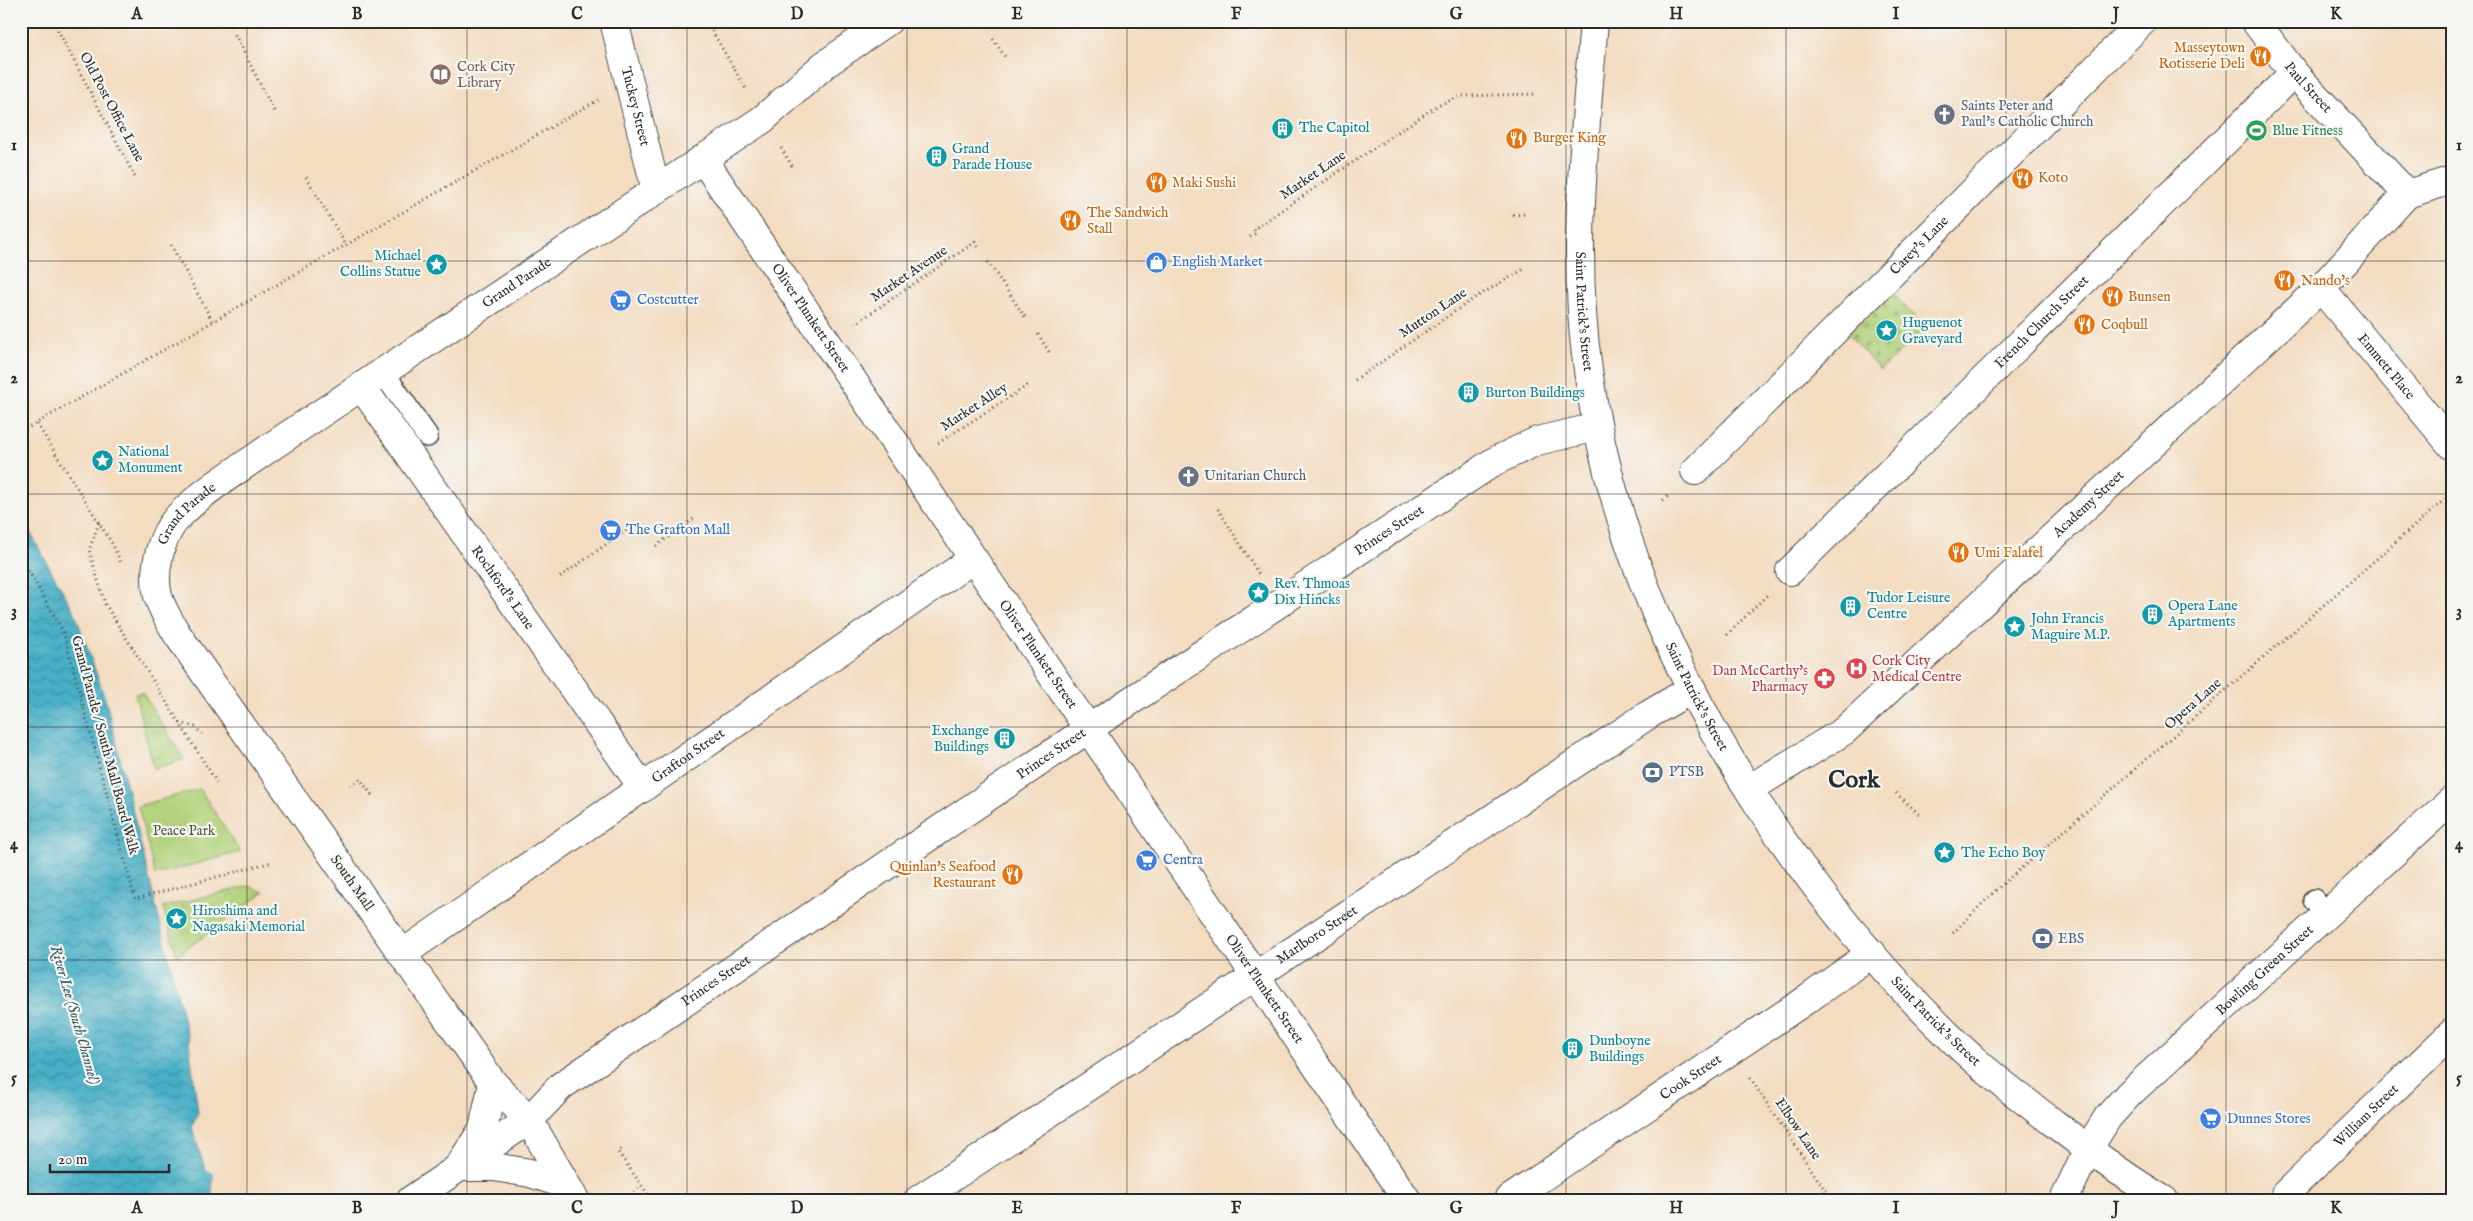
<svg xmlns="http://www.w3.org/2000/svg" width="2473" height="1221" font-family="'IM FELL English',serif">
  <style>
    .grass { fill: url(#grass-tufts); stroke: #6e7e52 }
    .cemetery { fill: url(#cemetery-stones); stroke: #6e7e52 }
    .park { fill: #b1d27a; stroke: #6e7e52 }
    .water { fill: url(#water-waves); stroke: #396d78 }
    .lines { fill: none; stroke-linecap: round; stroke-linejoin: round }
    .lane-casing { stroke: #494641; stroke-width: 24 }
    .street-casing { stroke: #494641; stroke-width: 30 }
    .secondary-casing { stroke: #494641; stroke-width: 30 }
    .highway-casing { stroke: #494641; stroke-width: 30 }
    .path { stroke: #494641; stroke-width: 3; stroke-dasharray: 1 4; stroke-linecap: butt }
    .lane { stroke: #fff; stroke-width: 21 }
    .street { stroke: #fff; stroke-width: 28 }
    .secondary { stroke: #fff; stroke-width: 28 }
    .highway { stroke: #fff; stroke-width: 28 }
    .grid { fill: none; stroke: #2b2b2b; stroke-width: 1; stroke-opacity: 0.55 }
    .labels { text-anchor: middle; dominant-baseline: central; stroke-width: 4.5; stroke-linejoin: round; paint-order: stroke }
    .food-label { font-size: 14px; fill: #c56008; stroke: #f6f6f2; text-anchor: start }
    .education-label { font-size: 14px; fill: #785e54; stroke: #f6f6f2; text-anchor: start }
    .street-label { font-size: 14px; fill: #2b2b2b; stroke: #f6f6f2 }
    .worship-label { font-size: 14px; fill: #5b616d; stroke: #f6f6f2; text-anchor: start }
    .culture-label { font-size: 14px; fill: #0d838f; stroke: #f6f6f2; text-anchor: start }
    .leisure-label { font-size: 14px; fill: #27864d; stroke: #f6f6f2; text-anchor: start }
    .shop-label { font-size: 14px; fill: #366cbe; stroke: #f6f6f2; text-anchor: start }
    .health-label { font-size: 14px; fill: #be3a42; stroke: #f6f6f2; text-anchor: start }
    .service-label { font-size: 14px; fill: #4e5e75; stroke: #f6f6f2; text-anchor: start }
    .park-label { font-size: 14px; fill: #4c553f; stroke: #f6f6f2 }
    .water-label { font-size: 15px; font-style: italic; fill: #355961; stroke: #f6f6f2 }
    .town-label { font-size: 24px; font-weight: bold; fill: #2b2b2b; stroke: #f6f6f2 }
    .neatline { fill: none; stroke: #2b2b2b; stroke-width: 2 }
    .grid-label { font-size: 16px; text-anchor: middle; font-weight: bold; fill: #2b2b2b }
  </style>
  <defs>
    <pattern id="grass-tufts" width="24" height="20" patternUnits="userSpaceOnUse" patternTransform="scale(1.25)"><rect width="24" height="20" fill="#b1d27a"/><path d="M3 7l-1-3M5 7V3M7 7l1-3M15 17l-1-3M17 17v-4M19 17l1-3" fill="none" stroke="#98b46a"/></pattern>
    <pattern id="cemetery-stones" width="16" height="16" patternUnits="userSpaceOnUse" patternTransform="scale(1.25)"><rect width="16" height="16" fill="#b1d27a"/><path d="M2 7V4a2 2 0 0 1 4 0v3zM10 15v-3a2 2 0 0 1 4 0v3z" fill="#98b46a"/></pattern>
    <pattern id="water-waves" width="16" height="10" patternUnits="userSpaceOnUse" patternTransform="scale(1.25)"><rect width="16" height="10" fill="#47afc6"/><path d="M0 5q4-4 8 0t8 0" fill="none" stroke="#3b8fa1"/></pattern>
  </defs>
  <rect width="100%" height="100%" fill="#f6f6f2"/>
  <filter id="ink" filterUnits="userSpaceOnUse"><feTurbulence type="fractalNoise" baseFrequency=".02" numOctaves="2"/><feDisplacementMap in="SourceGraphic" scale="10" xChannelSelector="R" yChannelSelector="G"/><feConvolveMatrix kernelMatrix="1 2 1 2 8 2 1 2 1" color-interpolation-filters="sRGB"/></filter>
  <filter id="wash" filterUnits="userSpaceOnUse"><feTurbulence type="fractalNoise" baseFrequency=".0096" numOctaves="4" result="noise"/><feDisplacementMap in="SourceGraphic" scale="20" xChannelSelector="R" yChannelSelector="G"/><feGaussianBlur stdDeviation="1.12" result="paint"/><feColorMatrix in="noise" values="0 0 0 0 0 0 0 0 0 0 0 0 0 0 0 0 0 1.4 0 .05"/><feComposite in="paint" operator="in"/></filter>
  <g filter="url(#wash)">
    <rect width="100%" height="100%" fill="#f3dcc0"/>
    <!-- grass -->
    <path class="grass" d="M142,692L184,759L154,769L135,694Z
      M248,886L264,892L177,956L163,907Z"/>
    <!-- cemetery -->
    <path class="cemetery" d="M1891,291L1925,329L1880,370L1848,334Z"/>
    <!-- park -->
    <path class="park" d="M200,789L240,852L155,875L138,806Z"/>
    <!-- water -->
    <path class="water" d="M21,516L75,613L106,701L189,1042L198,1112L192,1127L205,1169L213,1174L212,1200H23L21,1189Z"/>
  </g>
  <g filter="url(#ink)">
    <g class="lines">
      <defs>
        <path id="lane" d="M383,372L427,436
          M2314,900L2327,915"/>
        <g id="street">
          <path id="s1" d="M614,21L656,190"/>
          <path id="s2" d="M2255,21L2294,73L2407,194"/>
          <path id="s3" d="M703,159L1407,1200"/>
          <path id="s4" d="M2321,288L2452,446"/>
          <path id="s5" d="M362,387L643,788"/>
          <path id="s6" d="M1695,471L2143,21"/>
          <path id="s7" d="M1790,571L2294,73"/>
          <path id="s8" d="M402,954L973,559"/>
          <path id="s9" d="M529,1120L561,1086L1088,729L1495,461L1537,441L1597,427"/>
          <path id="s10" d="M918,1200L1648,715L1692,689"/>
          <path id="s11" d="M1508,1200L1809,998L1872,953"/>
          <path id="s12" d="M2064,1200L2088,1149L2108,1117L2130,1093L2452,800"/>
          <path id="s13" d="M2284,1200L2285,1194L2452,1033"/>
        </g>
        <g id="secondary">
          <path id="s14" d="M1749,789L1844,731L2321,288L2407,194L2452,180"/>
          <path d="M463,1160L483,1129L493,1083"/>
          <path d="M458,1167H494L530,1173L564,1184"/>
          <path d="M411,1200L529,1120"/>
          <path id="s15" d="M575,1200L529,1120L493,1083L177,634C170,622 162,610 158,596C152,572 160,536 178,517C203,490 239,470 269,448L763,119L824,65L888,21"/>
        </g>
        <g id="highway">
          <path id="s16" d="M1594,21C1585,138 1571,253 1588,370C1622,622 1772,865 1953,1040C1984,1071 2020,1097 2055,1124C2090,1151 2126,1178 2164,1200"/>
        </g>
      </defs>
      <!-- lane casing -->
      <use href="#lane" class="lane-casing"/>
      <!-- street casing -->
      <use href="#street" class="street-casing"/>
      <!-- secondary casing -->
      <use href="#secondary" class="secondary-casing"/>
      <!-- highway casing -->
      <use href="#highway" class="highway-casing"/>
      <!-- path -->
      <path class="path" d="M53,21L135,177
        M228,21L275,113
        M712,31L746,89
        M993,39L1005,57
        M781,148L794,169
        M306,177L346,245
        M1513,215L1527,214
        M1250,237L1256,233L1254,229L1438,105L1462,96L1534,94
        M171,245L213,322
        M988,262L1025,317
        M855,324L975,242L980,250
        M1038,334L1049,352
        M1355,380L1476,297L1526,268
        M37,424L113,545L121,563
        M21,432L598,100
        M938,443L1030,384
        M1663,500L1671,494
        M1218,509L1260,576
        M99,523L89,550L105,604L219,786
        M656,546L696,517
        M21,558L63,631L135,899L272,862
        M560,577L638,522
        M1727,635L1767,595
        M180,723L195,727L202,734
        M351,786L360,779L371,794L374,795
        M1896,793L1919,814L1921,811
        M1953,933L1996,890L2450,495
        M1750,1078L1829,1196L1823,1200
        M621,1149L618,1152L652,1200
        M634,1192L642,1186"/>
      <!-- lane -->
      <use href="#lane" class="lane"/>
      <!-- street -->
      <use href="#street" class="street"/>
      <!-- secondary -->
      <use href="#secondary" class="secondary"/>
      <!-- highway -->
      <use href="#highway" class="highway"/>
    </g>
  </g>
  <!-- grid -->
  <path class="grid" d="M247,21V1200M467,21V1200M687,21V1200M907,21V1200M1127,21V1200M1346,21V1200M1566,21V1200M1786,21V1200M2006,21V1200M2226,21V1200M21,261H2452M21,494H2452M21,727H2452M21,960H2452"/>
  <!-- icons -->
  <defs>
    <symbol id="restaurant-disc" viewBox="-11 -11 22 22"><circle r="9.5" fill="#e8710a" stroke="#f6f6f2"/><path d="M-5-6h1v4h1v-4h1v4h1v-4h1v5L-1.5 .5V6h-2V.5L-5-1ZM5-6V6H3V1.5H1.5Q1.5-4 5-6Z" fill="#fff"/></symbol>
    <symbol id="library-disc" viewBox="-11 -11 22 22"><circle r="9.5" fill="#8d6e63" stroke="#f6f6f2"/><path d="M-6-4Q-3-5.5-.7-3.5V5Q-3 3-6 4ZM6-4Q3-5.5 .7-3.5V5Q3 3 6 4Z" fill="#fff"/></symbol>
    <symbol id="church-disc" viewBox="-11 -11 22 22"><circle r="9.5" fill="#6b7280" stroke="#f6f6f2"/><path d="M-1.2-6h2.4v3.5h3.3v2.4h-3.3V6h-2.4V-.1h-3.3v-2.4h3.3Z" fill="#fff"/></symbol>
    <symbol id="building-disc" viewBox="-11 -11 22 22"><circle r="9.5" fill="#0f9aa8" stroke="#f6f6f2"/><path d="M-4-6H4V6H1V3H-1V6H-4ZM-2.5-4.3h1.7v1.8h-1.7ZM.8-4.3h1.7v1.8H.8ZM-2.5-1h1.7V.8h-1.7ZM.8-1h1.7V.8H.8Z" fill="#fff"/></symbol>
    <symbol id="stadium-disc" viewBox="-11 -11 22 22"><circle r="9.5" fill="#2e9e5b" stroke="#f6f6f2"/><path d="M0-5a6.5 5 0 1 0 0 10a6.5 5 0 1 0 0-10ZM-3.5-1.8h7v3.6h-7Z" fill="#fff"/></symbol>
    <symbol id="shop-disc" viewBox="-11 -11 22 22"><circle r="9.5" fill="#3f7fe0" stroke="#f6f6f2"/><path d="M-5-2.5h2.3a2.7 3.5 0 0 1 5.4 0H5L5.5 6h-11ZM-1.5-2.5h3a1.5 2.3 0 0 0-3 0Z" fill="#fff"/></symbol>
    <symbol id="sight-disc" viewBox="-11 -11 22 22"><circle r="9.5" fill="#0f9aa8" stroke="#f6f6f2"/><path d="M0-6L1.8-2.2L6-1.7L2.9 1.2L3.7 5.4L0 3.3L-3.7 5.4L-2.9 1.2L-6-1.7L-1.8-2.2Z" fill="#fff"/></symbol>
    <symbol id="supermarket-disc" viewBox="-11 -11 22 22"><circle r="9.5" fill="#3f7fe0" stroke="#f6f6f2"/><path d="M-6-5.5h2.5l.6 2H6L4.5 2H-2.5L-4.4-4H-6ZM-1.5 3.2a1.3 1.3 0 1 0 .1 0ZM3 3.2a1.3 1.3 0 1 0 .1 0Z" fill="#fff"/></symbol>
    <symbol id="hospital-disc" viewBox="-11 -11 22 22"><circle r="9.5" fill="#e0444e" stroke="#f6f6f2"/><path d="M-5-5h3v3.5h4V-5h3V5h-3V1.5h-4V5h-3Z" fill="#fff"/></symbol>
    <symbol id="pharmacy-disc" viewBox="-11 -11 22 22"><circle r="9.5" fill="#e0444e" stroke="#f6f6f2"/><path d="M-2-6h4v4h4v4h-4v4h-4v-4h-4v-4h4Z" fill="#fff"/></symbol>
    <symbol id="bank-disc" viewBox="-11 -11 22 22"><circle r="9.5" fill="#5c6f8a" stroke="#f6f6f2"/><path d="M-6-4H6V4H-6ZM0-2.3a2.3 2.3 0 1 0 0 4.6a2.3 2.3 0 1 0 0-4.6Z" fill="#fff"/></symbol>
  </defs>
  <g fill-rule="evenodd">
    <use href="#restaurant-disc" x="2248" y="44" width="25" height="25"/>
    <use href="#library-disc" x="428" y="62" width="25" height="25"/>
    <use href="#church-disc" x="1932" y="102" width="25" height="25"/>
    <use href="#building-disc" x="1270" y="116" width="25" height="25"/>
    <use href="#stadium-disc" x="2244" y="118" width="25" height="25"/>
    <use href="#restaurant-disc" x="1504" y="126" width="25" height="25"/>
    <use href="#building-disc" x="924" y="144" width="25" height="25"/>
    <use href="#restaurant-disc" x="2010" y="166" width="25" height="25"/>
    <use href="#restaurant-disc" x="1144" y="170" width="25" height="25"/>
    <use href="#restaurant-disc" x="1058" y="208" width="25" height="25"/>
    <use href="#shop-disc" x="1144" y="250" width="25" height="25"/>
    <use href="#sight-disc" x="424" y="252" width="25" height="25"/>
    <use href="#restaurant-disc" x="2272" y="268" width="25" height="25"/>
    <use href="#restaurant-disc" x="2100" y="284" width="25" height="25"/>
    <use href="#supermarket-disc" x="608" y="288" width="25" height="25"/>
    <use href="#restaurant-disc" x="2072" y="312" width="25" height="25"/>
    <use href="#sight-disc" x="1874" y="318" width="25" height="25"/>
    <use href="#building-disc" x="1456" y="380" width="25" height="25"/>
    <use href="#sight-disc" x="90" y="448" width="25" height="25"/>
    <use href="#church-disc" x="1176" y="464" width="25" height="25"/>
    <use href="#supermarket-disc" x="598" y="518" width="25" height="25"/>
    <use href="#restaurant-disc" x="1946" y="540" width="25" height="25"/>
    <use href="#sight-disc" x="1246" y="580" width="25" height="25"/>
    <use href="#building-disc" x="1838" y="594" width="25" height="25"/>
    <use href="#building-disc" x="2140" y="602" width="25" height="25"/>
    <use href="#sight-disc" x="2002" y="614" width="25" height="25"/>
    <use href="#hospital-disc" x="1844" y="656" width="25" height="25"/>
    <use href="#pharmacy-disc" x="1812" y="666" width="25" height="25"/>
    <use href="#building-disc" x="992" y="726" width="25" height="25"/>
    <use href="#bank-disc" x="1640" y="760" width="25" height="25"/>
    <use href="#sight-disc" x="1932" y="840" width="25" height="25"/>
    <use href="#supermarket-disc" x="1134" y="848" width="25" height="25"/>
    <use href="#restaurant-disc" x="1000" y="862" width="25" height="25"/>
    <use href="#sight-disc" x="164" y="906" width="25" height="25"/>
    <use href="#bank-disc" x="2030" y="926" width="25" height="25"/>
    <use href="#building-disc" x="1560" y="1036" width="25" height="25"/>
    <use href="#supermarket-disc" x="2198" y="1106" width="25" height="25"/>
  </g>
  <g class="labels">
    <!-- food labels -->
    <g class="food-label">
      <text x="2245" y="48" text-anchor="end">Masseytown<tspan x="2245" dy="16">Rotisserie Deli</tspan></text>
      <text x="1533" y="138">Burger King</text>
      <text x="2038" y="178">Koto</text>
      <text x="1172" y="183">Maki Sushi</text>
      <text x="1087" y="213">The Sandwich<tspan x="1087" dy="16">Stall</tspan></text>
      <text x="2301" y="281">Nando's</text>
      <text x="2128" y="297">Bunsen</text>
      <text x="2101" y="325">Coqbull</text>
      <text x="1974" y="553">Umi Falafel</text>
      <text x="996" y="867" text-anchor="end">Quinlan's Seafood<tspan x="996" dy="16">Restaurant</tspan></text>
    </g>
    <!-- education labels -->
    <g class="education-label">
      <text x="457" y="67">Cork City<tspan x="457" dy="16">Library</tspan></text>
    </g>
    <!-- street labels -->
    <g class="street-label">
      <text stroke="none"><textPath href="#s2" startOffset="85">Paul Street</textPath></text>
      <text stroke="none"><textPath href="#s1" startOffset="88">Tuckey Street</textPath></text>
      <text transform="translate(112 107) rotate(62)">Old Post Office Lane</text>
      <text transform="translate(1313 175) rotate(-34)">Market Lane</text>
      <text stroke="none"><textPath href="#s6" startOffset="318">Carey's Lane</textPath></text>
      <text transform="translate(909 274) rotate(-34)">Market Avenue</text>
      <text stroke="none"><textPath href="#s15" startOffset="1232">Grand Parade</textPath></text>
      <text stroke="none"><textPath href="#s16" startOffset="291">Saint Patrick's Street</textPath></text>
      <text transform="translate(1433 313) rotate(-34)">Mutton Lane</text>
      <text stroke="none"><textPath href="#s3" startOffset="192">Oliver Plunkett Street</textPath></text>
      <text stroke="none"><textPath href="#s7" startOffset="354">French Church Street</textPath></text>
      <text stroke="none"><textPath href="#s4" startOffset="102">Emmett Place</textPath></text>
      <text transform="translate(974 407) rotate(-33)">Market Alley</text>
      <text stroke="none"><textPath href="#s14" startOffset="445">Academy Street</textPath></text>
      <text stroke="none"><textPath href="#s15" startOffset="828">Grand Parade</textPath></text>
      <text stroke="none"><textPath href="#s9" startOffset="1044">Princes Street</textPath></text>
      <text stroke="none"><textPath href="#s5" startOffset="245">Rochford's Lane</textPath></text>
      <text stroke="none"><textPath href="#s3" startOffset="598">Oliver Plunkett Street</textPath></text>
      <text stroke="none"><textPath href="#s16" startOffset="696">Saint Patrick's Street</textPath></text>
      <text transform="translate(2193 704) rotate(-41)">Opera Lane</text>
      <text transform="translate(105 745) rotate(75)">Grand Parade / South Mall Board Walk</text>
      <text stroke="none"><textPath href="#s9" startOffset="639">Princes Street</textPath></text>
      <text stroke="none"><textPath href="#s8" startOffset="348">Grafton Street</textPath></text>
      <text transform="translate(352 883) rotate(55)">South Mall</text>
      <text stroke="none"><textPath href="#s10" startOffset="479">Marlboro Street</textPath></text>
      <text stroke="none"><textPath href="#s12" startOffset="309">Bowling Green Street</textPath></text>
      <text stroke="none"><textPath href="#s9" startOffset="234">Princes Street</textPath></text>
      <text stroke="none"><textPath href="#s3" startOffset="1002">Oliver Plunkett Street</textPath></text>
      <text stroke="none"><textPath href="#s16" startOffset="1101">Saint Patrick's Street</textPath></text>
      <text stroke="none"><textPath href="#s11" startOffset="220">Cook Street</textPath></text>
      <text stroke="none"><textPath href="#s13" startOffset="119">William Street</textPath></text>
      <text transform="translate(1798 1129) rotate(56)">Elbow Lane</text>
    </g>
    <!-- worship labels -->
    <g class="worship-label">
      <text x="1961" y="106">Saints Peter and<tspan x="1961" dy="16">Paul's Catholic Church</tspan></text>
      <text x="1204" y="476">Unitarian Church</text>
    </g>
    <!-- culture labels -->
    <g class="culture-label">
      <text x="1299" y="128">The Capitol</text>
      <text x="952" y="149">Grand<tspan x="952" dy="16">Parade House</tspan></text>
      <text x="421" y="256" text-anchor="end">Michael<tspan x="421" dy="16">Collins Statue</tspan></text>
      <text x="1902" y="323">Huguenot<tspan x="1902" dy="16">Graveyard</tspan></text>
      <text x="1485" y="393">Burton Buildings</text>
      <text x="118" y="452">National<tspan x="118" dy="16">Monument</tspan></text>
      <text x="1274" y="584">Rev. Thmoas<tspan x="1274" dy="16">Dix Hincks</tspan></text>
      <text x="1867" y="598">Tudor Leisure<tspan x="1867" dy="16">Centre</tspan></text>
      <text x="2168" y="606">Opera Lane<tspan x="2168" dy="16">Apartments</tspan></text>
      <text x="2031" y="619">John Francis<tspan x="2031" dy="16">Maguire M.P.</tspan></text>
      <text x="989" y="731" text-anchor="end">Exchange<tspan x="989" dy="16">Buildings</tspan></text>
      <text x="1961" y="853">The Echo Boy</text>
      <text x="192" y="911">Hiroshima and<tspan x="192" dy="16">Nagasaki Memorial</tspan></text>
      <text x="1589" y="1041">Dunboyne<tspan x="1589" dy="16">Buildings</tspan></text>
    </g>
    <!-- leisure labels -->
    <g class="leisure-label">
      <text x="2272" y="131">Blue Fitness</text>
    </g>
    <!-- shop labels -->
    <g class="shop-label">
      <text x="1172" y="262">English Market</text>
      <text x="637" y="300">Costcutter</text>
      <text x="626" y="530">The Grafton Mall</text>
      <text x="1163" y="860">Centra</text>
      <text x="2227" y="1119">Dunnes Stores</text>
    </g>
    <!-- health labels -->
    <g class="health-label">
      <text x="1872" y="661">Cork City<tspan x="1872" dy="16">Medical Centre</tspan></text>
      <text x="1808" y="671" text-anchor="end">Dan McCarthy's<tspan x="1808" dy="16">Pharmacy</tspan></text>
    </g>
    <!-- service labels -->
    <g class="service-label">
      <text x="1669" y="772">PTSB</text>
      <text x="2058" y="939">EBS</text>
    </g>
    <!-- park labels -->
    <g class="park-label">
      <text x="184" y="831">Peace Park</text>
    </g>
    <!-- water labels -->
    <g class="water-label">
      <text transform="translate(75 1015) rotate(74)">River Lee (South Channel)</text>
    </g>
    <!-- town labels -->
    <g class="town-label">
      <text x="1854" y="780">Cork</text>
    </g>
  </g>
  <!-- margin -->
  <rect width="2473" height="1221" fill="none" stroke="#f6f6f2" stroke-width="55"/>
  <!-- scale -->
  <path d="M50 1164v8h119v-8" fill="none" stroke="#2b2b2b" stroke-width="2.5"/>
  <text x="58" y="1164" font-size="15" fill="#2b2b2b" stroke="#f6f6f2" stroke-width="4" paint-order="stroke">20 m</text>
  <rect x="28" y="28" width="2418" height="1166" class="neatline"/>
  <g class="grid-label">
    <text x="137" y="19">A</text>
    <text x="357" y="19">B</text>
    <text x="577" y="19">C</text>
    <text x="797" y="19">D</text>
    <text x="1017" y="19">E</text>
    <text x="1236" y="19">F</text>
    <text x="1456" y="19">G</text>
    <text x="1676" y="19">H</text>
    <text x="1896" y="19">I</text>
    <text x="2116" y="19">J</text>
    <text x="2336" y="19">K</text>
    <text x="14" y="150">1</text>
    <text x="2459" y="150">1</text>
    <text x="14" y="383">2</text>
    <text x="2459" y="383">2</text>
    <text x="14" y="616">3</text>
    <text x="2459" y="616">3</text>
    <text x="14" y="849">4</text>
    <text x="2459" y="849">4</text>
    <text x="14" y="1083">5</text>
    <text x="2459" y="1083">5</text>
    <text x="137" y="1213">A</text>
    <text x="357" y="1213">B</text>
    <text x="577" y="1213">C</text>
    <text x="797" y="1213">D</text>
    <text x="1017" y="1213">E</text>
    <text x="1236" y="1213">F</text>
    <text x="1456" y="1213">G</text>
    <text x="1676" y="1213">H</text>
    <text x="1896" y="1213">I</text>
    <text x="2116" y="1213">J</text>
    <text x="2336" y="1213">K</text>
  </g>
</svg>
